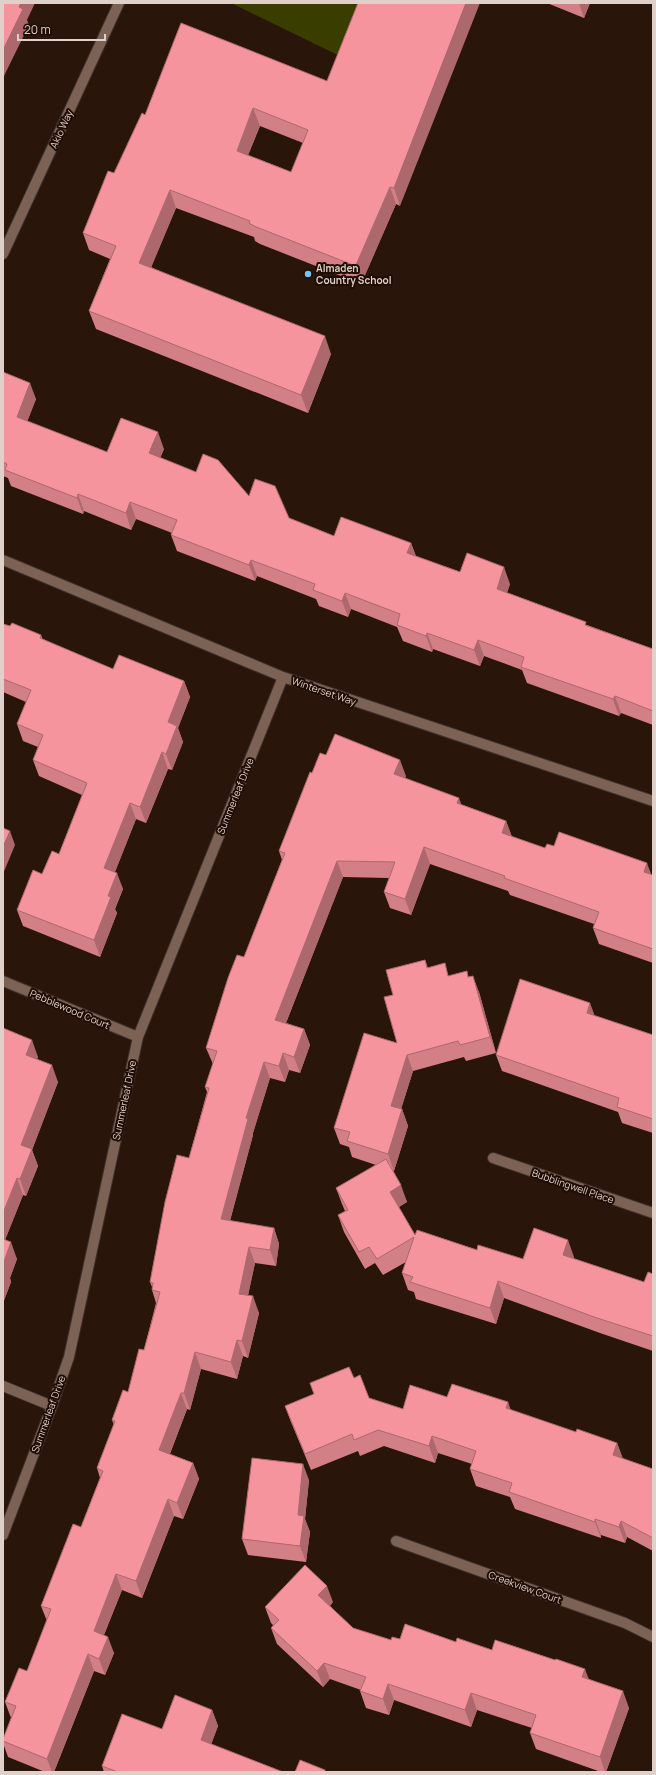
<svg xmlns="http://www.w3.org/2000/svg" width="656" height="1775" font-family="Manrope,sans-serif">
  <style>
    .green { fill: #3a3d00 }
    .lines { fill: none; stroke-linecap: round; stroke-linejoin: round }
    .street-casing { stroke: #3e2f2c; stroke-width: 12 }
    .street { stroke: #7b6255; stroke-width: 10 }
    .wall { fill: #d37f86; fill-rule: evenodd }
    .shaded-wall { fill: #ac686d }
    .building { fill: #f5949c; stroke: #ac686d; fill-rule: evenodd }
    .poi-dot { fill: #79bff8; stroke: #1f0c03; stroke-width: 1.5 }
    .labels { text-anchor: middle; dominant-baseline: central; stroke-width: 4; stroke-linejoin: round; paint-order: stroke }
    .street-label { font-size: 10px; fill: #dfd0c9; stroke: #1f0c03 }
    .poi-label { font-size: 10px; font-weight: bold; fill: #dfd0c9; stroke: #1f0c03; text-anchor: start }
  </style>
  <rect width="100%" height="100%" fill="#29150a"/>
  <!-- green -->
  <path class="green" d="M231,3H371L348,60Z"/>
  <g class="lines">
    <defs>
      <path id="street" d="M3,254L119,3
        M3,560L283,677L653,801
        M3,981L138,1037
        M493,1158L653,1213
        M3,1386L52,1406
        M3,1535L52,1406L69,1357L138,1037L283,677
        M396,1541L625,1623L653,1637"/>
    </defs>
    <!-- street casing -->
    <use href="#street" class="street-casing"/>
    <!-- street -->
    <use href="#street" class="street"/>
  </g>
  <!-- wall -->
  <path class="wall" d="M358,3L400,206L396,204L362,282L359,281V283L260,244L255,241L254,237L176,208L151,267L331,354L308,413L96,329L89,311L110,259L89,250L83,233L145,115L327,81ZM260,126L303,143L291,172L248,155Z
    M547,3H590L584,18Z
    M3,372L36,399L27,421L107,452L164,449L160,458L249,496L289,518L334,536L411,543L416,556L460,572L510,584L507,593L587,625L653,649V725L621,713L619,716L527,683L522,670L484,656L480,666L433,649L432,652L403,641L397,627L351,609L348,617L319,606L316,599L257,576L255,581L177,551L171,535L172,533L136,519L131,530L84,511L83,514L11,486L8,478L3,476Z
    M3,624L10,626L41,635L43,640L113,669L184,681L190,697L178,728L183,742L172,770L168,769L146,823L136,819L115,872L123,889L115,909L117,913L100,957L23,926L17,910L42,874L59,854L82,795L39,776L33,760L38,747L23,741L17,724L26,702L3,692Z
    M326,755L406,776L405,778L462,805L506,821L512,837L545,848L554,846L653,875V963L599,944L593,928L594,924L510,895L508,891L430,864L411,915L390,908L384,892L389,878L343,877L286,1023L304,1029L310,1045L300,1073L289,1070L285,1082L270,1078L253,1133V1135L230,1221L274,1228L279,1244L276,1266L255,1263L248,1295L259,1313L248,1358L243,1356L237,1379L201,1369L190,1410L187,1409L170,1454L193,1463L199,1479L183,1519L174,1516L142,1598L122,1590L104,1635L114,1653L105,1675L94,1671L54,1772H45L8,1757L3,1743V1739L11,1718L5,1702L27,1671L47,1621L41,1606L81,1527L100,1478L97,1468L114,1425L112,1420L128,1392L144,1350L156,1303L152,1290V1287L150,1282L189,1158L207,1092L205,1087L213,1064L206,1048L244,957L282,860L279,851L312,773Z
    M425,960L428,968L449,976L469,977L479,992L496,1053L466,1061L464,1057L413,1071L401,1109H402L408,1126L394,1171L393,1170L407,1202L399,1207L415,1235L477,1250L523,1259L574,1257V1259L644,1282L653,1274V1351L600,1333L504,1298L496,1324L416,1299L414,1292L408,1290L402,1273L406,1262L383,1275L375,1263L365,1269L344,1232L338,1215L345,1211L342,1204L336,1188L376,1165L352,1157L349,1147L340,1144L334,1128L397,1043L393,995Z
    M595,1016L653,1035V1133L622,1123L618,1112L502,1071L496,1055Z
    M3,1028L38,1057L37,1059L58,1082L32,1150L38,1166L26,1196L23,1195L5,1240L17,1259L10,1278L11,1282L3,1303Z
    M354,1378L369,1398L403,1409L447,1397L508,1402L510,1410L576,1432L617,1443L623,1459L653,1469V1551L627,1537L625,1543L601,1535V1538L515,1509L510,1497L476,1486L470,1469L472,1464L438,1453L435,1463L384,1446L360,1456L358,1451L311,1470L291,1422L285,1406L314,1394L310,1383Z
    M309,1480L305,1519L310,1532L306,1562L248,1555L242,1539Z
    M333,1602L330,1606L353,1628L391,1640L400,1639L456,1642L492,1650L589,1679L629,1708L606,1772H601L536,1749L530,1733L532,1728L477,1710L471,1727L394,1700L389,1715L366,1708L360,1691L361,1690L330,1679L323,1687L277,1644L271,1628L273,1625L271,1623L265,1607Z
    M212,1710L218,1726L211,1744L283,1772H104L102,1766L162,1729Z"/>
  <!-- shaded-wall -->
  <path class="shaded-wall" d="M21,3H35L27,20L29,25L3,78V50Z
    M466,3H480L400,206L394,188Z
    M579,3H590L584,18Z
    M253,108L260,126L243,168L237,151Z
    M390,187L396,204L362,282L356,265Z
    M170,190L176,208L146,280L139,263Z
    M353,264L359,281V283L353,265Z
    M325,336L331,354L308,413L301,395Z
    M30,383L36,399L23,433L17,417Z
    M158,432L164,449L155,470L149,453Z
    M78,494L84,511L83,514L77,498Z
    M130,502L136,519L131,530L126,513Z
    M411,543L417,560L407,553Z
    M251,560L257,576L255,581L249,565Z
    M504,567L510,584L502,605L497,589Z
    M345,593L351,609L348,617L342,601Z
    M427,633L433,649L432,652L426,636Z
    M478,640L484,656L480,666L474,650Z
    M184,681L190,697L178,728L183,742L172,770L166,754L168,722Z
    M615,696L621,713L619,716L613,699Z
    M162,752L168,769L146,823L140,807Z
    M400,760L406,776L400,791L394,774Z
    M459,798L465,814L457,803Z
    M130,803L136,819L110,884L104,868Z
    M506,821L512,837L502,833Z
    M10,831L15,845L3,874V847Z
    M424,847L430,864L411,915L405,899Z
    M337,861L343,877L281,1036L275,1020Z
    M647,863L653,879L644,872Z
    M117,873L123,889L115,909L117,913L100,957L94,940L108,896Z
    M473,976L479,992L496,1053L490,1037Z
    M590,1003L596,1019L587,1013Z
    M304,1029L310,1045L300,1073L294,1057Z
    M32,1040L38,1057L32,1071L26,1055Z
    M283,1053L289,1070L285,1082L279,1066Z
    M407,1055L413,1071L397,1122L391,1106Z
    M264,1062L270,1078L253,1133V1135L226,1235L221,1219L246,1118Z
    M52,1065L58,1082L32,1150L38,1166L26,1196L20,1179L21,1145Z
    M402,1109L408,1126L394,1171L388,1154Z
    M17,1178L23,1195L3,1245V1213Z
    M401,1185L407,1202L396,1208L390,1192Z
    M274,1228L279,1244L276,1266L270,1250Z
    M568,1240L574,1257L569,1272L563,1255Z
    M11,1242L17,1259L10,1278L11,1282L3,1303V1264Z
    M249,1247L255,1263L245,1310L239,1294Z
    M498,1281L504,1298L496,1324L490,1308Z
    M253,1296L259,1313L248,1358L242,1341Z
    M237,1340L243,1356L237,1379L231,1362Z
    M195,1352L201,1369L190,1410L184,1393Z
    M181,1393L187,1409L165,1466L159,1450Z
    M508,1402L514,1419L506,1408Z
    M432,1436L438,1453L435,1463L429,1446Z
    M617,1443L623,1459L613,1455Z
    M193,1463L199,1479L183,1519L177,1503Z
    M303,1464L309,1480L305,1519L310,1532L306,1562L300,1546L298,1515Z
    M168,1499L174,1516L142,1598L136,1581Z
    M595,1519L601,1535V1538L595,1522Z
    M621,1521L627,1537L625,1543L619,1527Z
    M116,1574L122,1590L99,1647L94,1631Z
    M327,1586L333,1602L324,1611L318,1595Z
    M108,1637L114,1653L105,1675L99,1659Z
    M88,1654L94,1671L54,1772H52L47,1759Z
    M324,1663L330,1679L323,1687L317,1671Z
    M585,1669L591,1685L582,1677Z
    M388,1684L394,1700L389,1715L383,1699Z
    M623,1691L629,1708L606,1772H605L600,1757Z
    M471,1693L477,1710L471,1727L465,1710Z
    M212,1710L218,1726L207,1756L201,1740Z"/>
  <!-- building -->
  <path class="building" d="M3,3H21L19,7L23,9L3,50Z
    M358,3H466L394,188L390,187L356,265L353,264V265L254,226L249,223L250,221L170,190L139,263L325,336L301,395L89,311L116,246L83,233L108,171L114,173L142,113L145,115L181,23L327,81ZM253,108L308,130L291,172L237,151Z
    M3,372L30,383L17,417L107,452L121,418L158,432L149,453L196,472L203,454L218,460L249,496L255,479L275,486L289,518L334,536L341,517L411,543L407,553L460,572L467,553L504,567L497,589L586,622L585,625L653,649V711L615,696L613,699L521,667L524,657L478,640L474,650L427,633L426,636L397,625L400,614L345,593L342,601L313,590L315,584L251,560L249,565L171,535L177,520L130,502L126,513L78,494L77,498L5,470L7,464L3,462Z
    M12,623L41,635L40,638L113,669L119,655L184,681L168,722L177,726L166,754L162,752L140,807L130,803L104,868L117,873L108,896L111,897L94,940L17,910L33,870L42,874L52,851L59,854L87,783L33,760L43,735L17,724L31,690L3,679V624L10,626Z
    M335,734L400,760L394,774L459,798L457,803L506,821L502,833L545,848L547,844L554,846L559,832L647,863L644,872L653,875V949L593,928L599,912L504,878L505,876L424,847L405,899L384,892L395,862L337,861L275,1020L304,1029L294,1057L283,1053L279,1066L264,1062L246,1118L248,1119L221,1219L274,1228L270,1250L249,1247L239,1294L253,1296L242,1341L237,1340L231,1362L195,1352L184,1393H181L159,1450L193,1463L177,1503L168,1499L136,1581L116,1574L94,1631L108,1637L99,1659L88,1654L47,1759L3,1741V1739L16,1706L5,1702L19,1668L27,1671L51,1609L41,1606L73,1524L81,1527L103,1471L97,1468L115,1421L112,1420L123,1390L128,1392L139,1349L144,1350L160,1292L152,1290L153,1283L150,1282L165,1202L177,1155L189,1158L209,1088L205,1087L217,1051L206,1048L228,978L237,955L244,957L266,901L285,853L279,851L310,772L312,773L320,753L326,755Z
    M3,828L10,831L3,847Z
    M425,960L427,968L445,963L448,976L467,971L468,977L473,976L490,1037L460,1045L458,1041L407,1055L391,1106L402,1109L388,1154L347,1141L350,1132L334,1128L364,1033L397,1043L384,997L393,995L386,970Z
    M520,979L590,1003L587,1013L653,1035V1119L617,1107L619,1098L496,1055Z
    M3,1028L32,1040L26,1055L52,1065L21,1145L32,1149L20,1179L17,1178L3,1213Z
    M386,1159L401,1185L390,1192L415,1235L417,1230L477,1250L478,1245L523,1259L534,1228L568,1240L563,1255L644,1282L648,1272L653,1274V1336L594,1317L498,1281L490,1308L410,1282L413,1277L402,1273L414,1237L377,1259L369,1247L359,1252L338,1215L348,1210L336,1188Z
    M3,1239L11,1242L3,1264Z
    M3,1265L5,1266L3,1271Z
    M349,1367L354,1378L360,1375L369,1398L403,1409L410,1385L447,1397L452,1384L508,1402L506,1408L576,1432L577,1429L617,1443L613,1455L653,1469V1538L621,1521L619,1527L595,1519V1522L509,1492L512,1483L470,1469L476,1451L432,1436L429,1446L378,1430L354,1440L352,1434L305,1454L285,1406L314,1394L310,1383Z
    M252,1458L303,1464L298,1515L304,1516L300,1546L242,1539Z
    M305,1565L327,1586L318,1595L353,1628L391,1640L392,1637L400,1639L405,1624L456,1642L457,1638L492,1650L495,1640L555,1660L556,1659L585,1669L582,1677L623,1691L600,1757L530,1733L536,1715L471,1693L465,1710L388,1684L383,1699L360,1691L366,1677L324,1663L317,1671L271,1628L279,1620L265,1607Z
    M175,1695L212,1710L201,1740L283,1772H118L102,1766L122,1714L162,1729Z
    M300,1760L325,1770V1772H295Z"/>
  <!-- markers -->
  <circle class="poi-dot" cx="308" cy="274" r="4"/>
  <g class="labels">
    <!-- street labels -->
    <g class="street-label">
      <text transform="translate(61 129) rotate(-65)">Akio Way</text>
      <text transform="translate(324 691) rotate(19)">Winterset Way</text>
      <text transform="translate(235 796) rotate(-68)">Summerleaf Drive</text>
      <text transform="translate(70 1009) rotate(23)">Pebblewood Court</text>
      <text transform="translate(124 1100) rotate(-78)">Summerleaf Drive</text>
      <text transform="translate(573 1186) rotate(19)">Bubblingwell Place</text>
      <text transform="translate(48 1414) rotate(-70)">Summerleaf Drive</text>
      <text transform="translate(525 1587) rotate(20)">Creekview Court</text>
    </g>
    <!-- poi labels -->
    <g class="poi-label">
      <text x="316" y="268">Almaden<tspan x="316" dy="12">Country School</tspan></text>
    </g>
  </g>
  <!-- border -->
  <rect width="656" height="1775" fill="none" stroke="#dfd0c9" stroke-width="8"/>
  <!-- scale -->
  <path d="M18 34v6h87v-6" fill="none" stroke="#dfd0c9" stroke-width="2"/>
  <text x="24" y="34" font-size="12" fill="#dfd0c9" stroke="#1f0c03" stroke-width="3" paint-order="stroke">20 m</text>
</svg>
